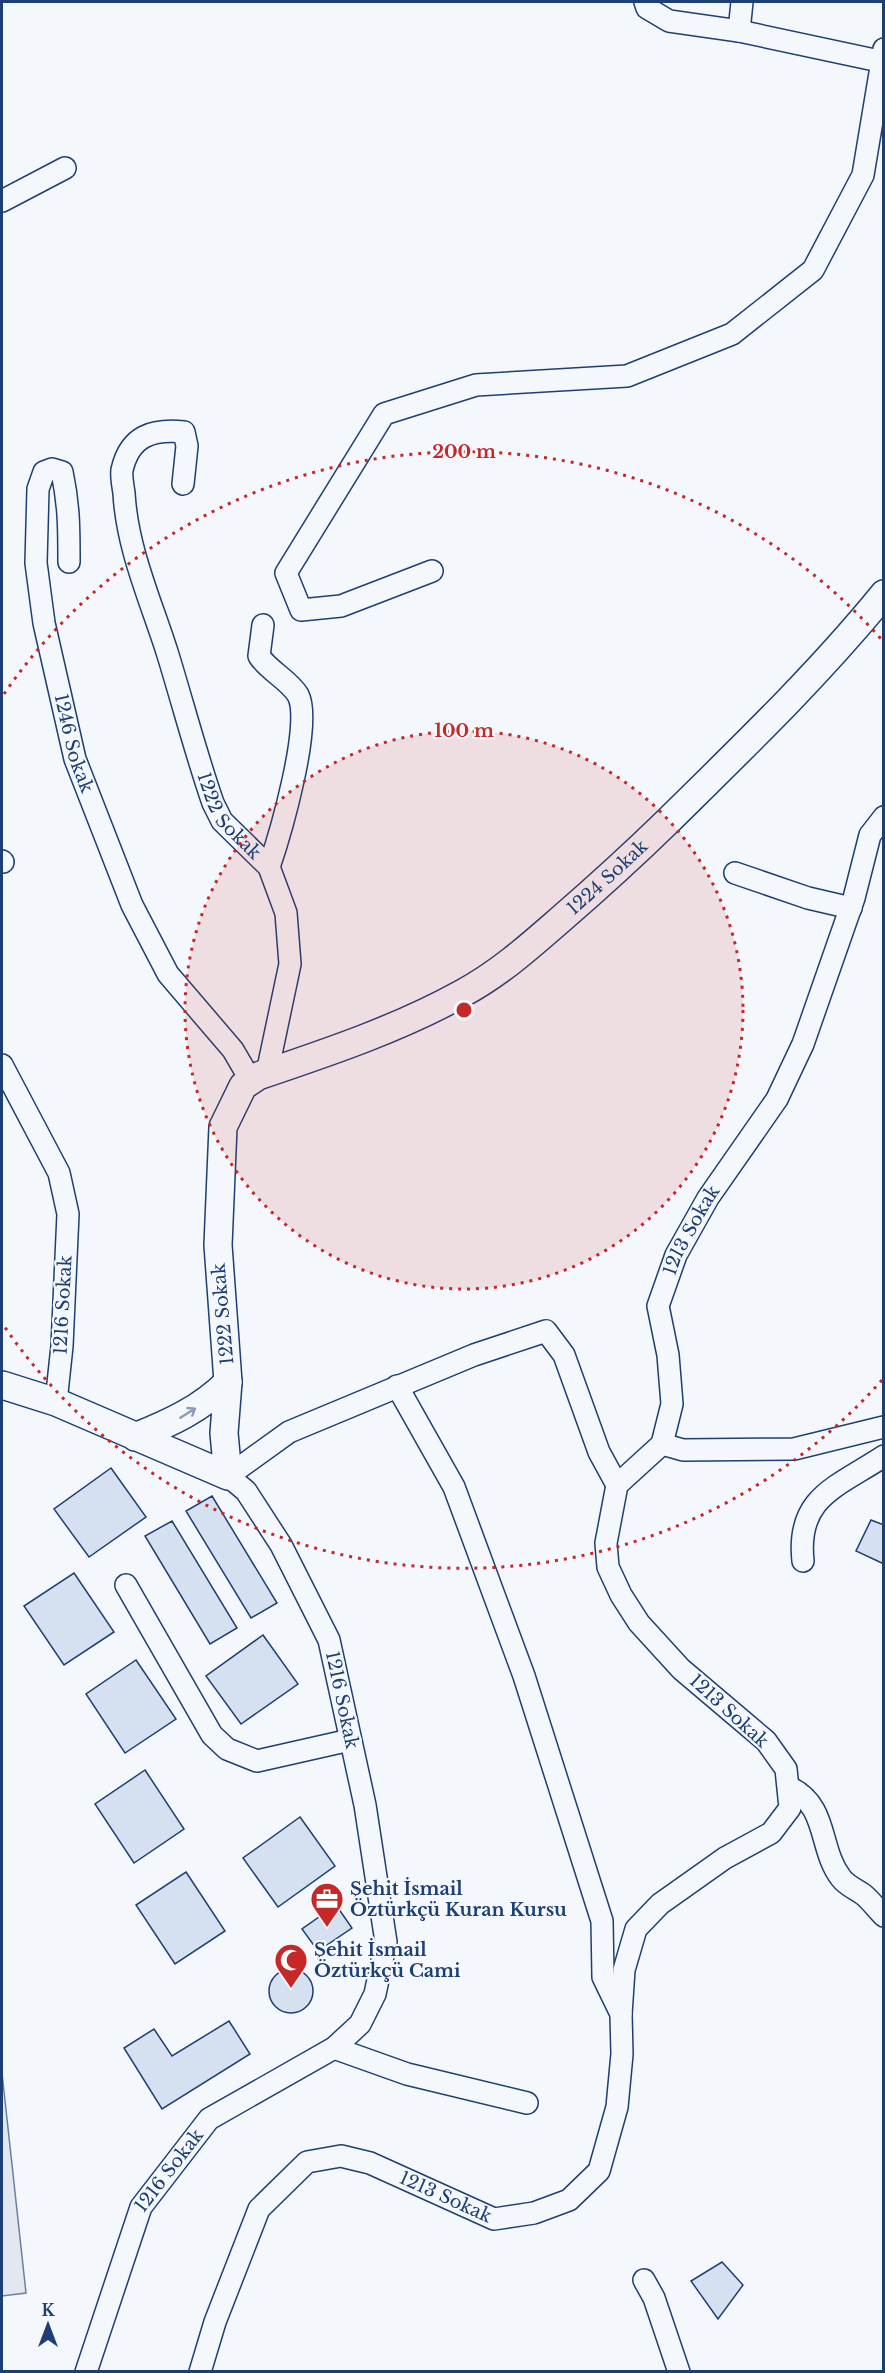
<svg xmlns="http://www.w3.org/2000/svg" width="885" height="2373" font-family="'Libre Baskerville',serif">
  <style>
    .parking { fill: #e3e8f0; stroke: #687fa3; stroke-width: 1.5 }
    .building { fill: #d5e0f0; stroke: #1d3f73; stroke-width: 1.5 }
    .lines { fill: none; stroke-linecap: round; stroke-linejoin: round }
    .minor-casing { stroke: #1d3f73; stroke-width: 24 }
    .major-casing { stroke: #1d3f73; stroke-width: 30 }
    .minor { stroke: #f4f7fb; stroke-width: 21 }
    .major { stroke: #f4f7fb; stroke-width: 27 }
    .oneway { stroke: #889bb7 }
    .ring { fill: none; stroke: #c62828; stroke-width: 3; stroke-dasharray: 3 6 }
    .labels { text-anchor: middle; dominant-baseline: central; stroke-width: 4.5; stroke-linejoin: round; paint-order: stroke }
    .street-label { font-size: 18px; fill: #1d3f73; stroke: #f4f7fb }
    .poi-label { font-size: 18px; font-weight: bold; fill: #1d3f73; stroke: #f4f7fb; text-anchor: start }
    .centre { fill: #c62828; stroke: #f4f7fb; stroke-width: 3 }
    .ring-label { font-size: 18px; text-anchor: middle; font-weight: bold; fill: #c62828; stroke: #f4f7fb; stroke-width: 4.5; stroke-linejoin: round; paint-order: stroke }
  </style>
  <rect width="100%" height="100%" fill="#f4f7fb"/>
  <!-- parking -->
  <path class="parking" d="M2,2073L26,2293L2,2296Z"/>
  <!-- building -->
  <path class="building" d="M111,1468L146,1517L89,1557L54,1509Z
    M212,1496L277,1603L251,1618L186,1511Z
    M871,1520L884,1525V1564L856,1551Z
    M172,1521L237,1628L210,1644L145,1536Z
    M74,1573L114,1632L64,1665L24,1606Z
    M263,1635L298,1684L241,1724L206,1676Z
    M136,1660L176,1719L125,1753L86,1694Z
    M145,1770L184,1829L134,1863L95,1804Z
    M300,1817L335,1866L278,1907L243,1858Z
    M186,1872L225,1931L175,1964L136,1905Z
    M336,1905L352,1928L318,1951L302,1929Z
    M269 1991a22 22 0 1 1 44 0a22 22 0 1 1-44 0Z
    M229,2021L250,2054L162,2109L124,2048L154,2029L172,2056Z
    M722,2262L743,2285L718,2319L691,2281Z"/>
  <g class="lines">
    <defs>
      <g id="minor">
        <path d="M645,2L647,8L669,21L739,31L884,62"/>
        <path d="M739,31L742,2"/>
        <path d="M2,201L65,168"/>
        <path id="s1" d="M183,484L187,446L184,432C153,429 130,435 122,470C121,477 123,486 124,493C127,549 151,601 168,655C183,704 196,754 213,803L222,821L269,867L286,913L290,964L267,1073"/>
        <path id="s2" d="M69,562C69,528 69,505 62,472L52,469L44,472L38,489L36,563L44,623L75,759L132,905L168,974L233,1050L251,1081"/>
        <path d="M432,571L341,606L301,610L286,573L384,414L476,385L627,376L732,334L813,270L863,175L884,49"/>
        <path d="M263,625L259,656C269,671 289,680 298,695C313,723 280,835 269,867"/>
        <path d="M2,861L3,862"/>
        <path d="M735,873L808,898L851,908"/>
        <path d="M2,1065L59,1173L68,1214L62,1346L56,1402"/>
        <path d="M397,1386L454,1487L524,1676L602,1921L603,1977L621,2014"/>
        <path d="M662,1444L683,1450L794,1449L884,1427"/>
        <path d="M803,1561C796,1497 837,1487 884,1456"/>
        <path d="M126,1585L212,1735L227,1749L257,1761L350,1740"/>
        <path d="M789,1787C829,1806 818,1848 841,1878C847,1886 856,1889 864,1895C871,1901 877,1909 884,1916"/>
        <path d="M334,2048L407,2074L527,2103"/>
        <path d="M644,2280L654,2298L679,2372"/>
        <path id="s3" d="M86,2372L141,2207L209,2119L334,2048L360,2024L375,1994L386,1942L365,1805L329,1640L281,1545L246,1491L228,1476L289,1432L474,1355L546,1331L564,1355L599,1452L617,1485"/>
        <path id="s4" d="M200,2372L215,2322L259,2209L307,2162L341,2156L370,2163L494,2219L534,2213L569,2200L599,2171L617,2107L622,2054L621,2014L624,1970L636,1929L660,1904L725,1858L771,1833L790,1808L786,1769L766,1741L681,1669L639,1623L621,1595L608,1567L606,1543L617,1485L662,1444L672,1404L668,1355L658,1306L676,1255L708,1198L777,1099L803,1044L854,898L870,835L884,817"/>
      </g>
      <g id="major">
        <path id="s5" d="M228,1382L218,1245L223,1127L243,1086L258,1076C329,1052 398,1029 463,993C500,973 530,946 561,919C598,887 633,855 668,821C743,747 818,675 884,594"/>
        <path d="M2,1385L56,1402L228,1476L224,1433L228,1382C201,1409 170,1423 135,1437"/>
      </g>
    </defs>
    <!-- minor casing -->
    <use href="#minor" class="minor-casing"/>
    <!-- major casing -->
    <use href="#major" class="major-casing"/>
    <!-- minor -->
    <use href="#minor" class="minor"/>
    <!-- major -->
    <use href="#major" class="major"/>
  </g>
  <!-- one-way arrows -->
  <defs><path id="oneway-shaft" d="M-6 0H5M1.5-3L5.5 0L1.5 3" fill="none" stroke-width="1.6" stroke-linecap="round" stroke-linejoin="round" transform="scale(1.5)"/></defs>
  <use class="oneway" href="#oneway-shaft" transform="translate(188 1413) rotate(-32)"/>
  <!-- distance rings -->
  <circle cx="464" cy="1010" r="279" fill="#c62828" fill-opacity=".12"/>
  <g class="ring">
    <circle cx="464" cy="1010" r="279"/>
    <path d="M882 1380A558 558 0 0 1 4 1326M4 694A558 558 0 0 1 882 640"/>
  </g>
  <!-- icons -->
  <defs>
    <symbol id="office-pin" viewBox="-11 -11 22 30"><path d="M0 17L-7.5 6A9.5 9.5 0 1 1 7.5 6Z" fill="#c62828" stroke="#f4f7fb"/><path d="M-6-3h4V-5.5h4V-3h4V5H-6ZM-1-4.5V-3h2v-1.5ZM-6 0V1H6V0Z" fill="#fff"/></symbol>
    <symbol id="mosque-pin" viewBox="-11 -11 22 30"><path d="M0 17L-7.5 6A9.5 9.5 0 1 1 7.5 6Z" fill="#c62828" stroke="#f4f7fb"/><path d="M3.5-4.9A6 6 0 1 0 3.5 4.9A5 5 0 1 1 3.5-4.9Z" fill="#fff"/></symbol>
  </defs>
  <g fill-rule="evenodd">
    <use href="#office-pin" x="308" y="1880" width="38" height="52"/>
    <use href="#mosque-pin" x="272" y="1941" width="38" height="52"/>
  </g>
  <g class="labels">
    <!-- street labels -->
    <g class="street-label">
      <text stroke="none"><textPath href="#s2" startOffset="386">1246 Sokak</textPath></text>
      <text stroke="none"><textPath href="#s1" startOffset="500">1222 Sokak</textPath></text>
      <text stroke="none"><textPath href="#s5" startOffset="726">1224 Sokak</textPath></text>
      <text stroke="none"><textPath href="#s4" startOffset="1684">1213 Sokak</textPath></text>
      <text transform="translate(63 1305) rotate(-87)">1216 Sokak</text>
      <text transform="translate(223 1314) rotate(-95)">1222 Sokak</text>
      <text transform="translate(342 1700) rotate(78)">1216 Sokak</text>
      <text transform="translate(729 1711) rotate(42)">1213 Sokak</text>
      <text stroke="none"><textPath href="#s3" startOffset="220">1216 Sokak</textPath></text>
      <text stroke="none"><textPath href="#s4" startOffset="388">1213 Sokak</textPath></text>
    </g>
    <!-- poi labels -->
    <g class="poi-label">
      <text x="350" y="1889">Şehit İsmail<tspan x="350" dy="21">Öztürkçü Kuran Kursu</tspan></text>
      <text x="314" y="1950">Şehit İsmail<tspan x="314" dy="21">Öztürkçü Cami</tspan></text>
    </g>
  </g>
  <circle cx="464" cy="1010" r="9" class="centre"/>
  <g class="ring-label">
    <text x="464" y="458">200 m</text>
    <text x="464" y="737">100 m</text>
  </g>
  <!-- border -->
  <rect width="885" height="2373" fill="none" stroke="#1d3f73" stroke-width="6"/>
  <!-- north arrow -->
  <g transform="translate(48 2325)" stroke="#f4f7fb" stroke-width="4.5" paint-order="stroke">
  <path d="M0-4.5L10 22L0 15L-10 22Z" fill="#1d3f73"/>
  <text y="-9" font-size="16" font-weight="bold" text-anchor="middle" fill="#1d3f73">K</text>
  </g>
</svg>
